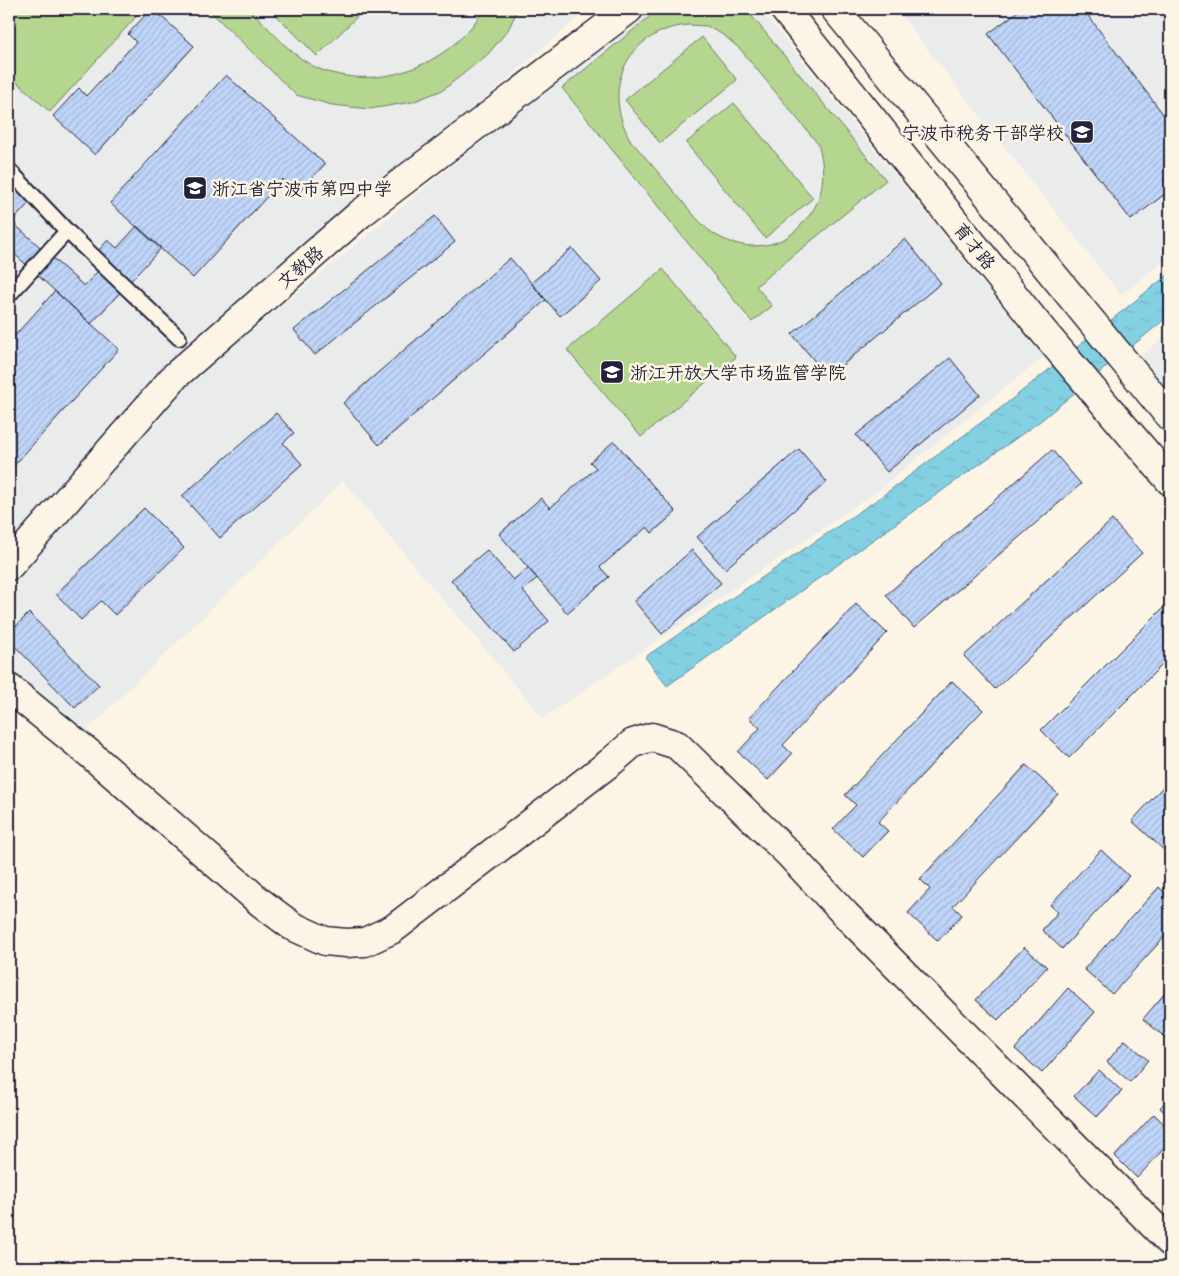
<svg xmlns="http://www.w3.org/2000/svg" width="1179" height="1276" font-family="Delius,'LXGW WenKai TC',sans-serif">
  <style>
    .built { fill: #eaebeb }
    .pitch { fill: #b5d68f; stroke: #6c7c65; fill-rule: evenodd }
    .water { fill: url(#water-ripples); stroke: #5d8aa0 }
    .building { fill: url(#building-hatch); stroke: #22223b }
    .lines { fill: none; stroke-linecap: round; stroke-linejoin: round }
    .lane-casing { stroke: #22223b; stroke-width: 18 }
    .secondary-casing { stroke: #22223b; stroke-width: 31 }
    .lane { stroke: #fcf5e5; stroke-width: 14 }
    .secondary { stroke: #fcf5e5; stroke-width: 28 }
    .labels { text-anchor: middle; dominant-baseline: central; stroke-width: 5; stroke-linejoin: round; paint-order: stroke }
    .poi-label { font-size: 18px; fill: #22223b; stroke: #fcf5e5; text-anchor: start }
    .street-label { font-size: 18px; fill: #22223b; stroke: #fcf5e5 }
  </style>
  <defs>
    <pattern id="water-ripples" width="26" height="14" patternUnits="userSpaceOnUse" patternTransform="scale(1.25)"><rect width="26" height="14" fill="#84d0e3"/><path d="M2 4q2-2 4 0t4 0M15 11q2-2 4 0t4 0" fill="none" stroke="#72b2c4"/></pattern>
    <pattern id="building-hatch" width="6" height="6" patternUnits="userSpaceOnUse" patternTransform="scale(1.25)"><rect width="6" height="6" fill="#bfd5f9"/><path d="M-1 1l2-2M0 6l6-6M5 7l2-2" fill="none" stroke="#a4b7d6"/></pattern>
  </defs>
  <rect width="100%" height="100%" fill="#fcf5e5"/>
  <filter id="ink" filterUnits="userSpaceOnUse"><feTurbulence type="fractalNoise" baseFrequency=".02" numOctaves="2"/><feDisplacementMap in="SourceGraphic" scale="10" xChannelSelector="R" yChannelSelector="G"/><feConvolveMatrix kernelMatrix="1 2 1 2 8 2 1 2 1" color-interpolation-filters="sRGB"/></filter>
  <g filter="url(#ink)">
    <!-- built -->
    <path class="built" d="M9,9H588L174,367L9,547Z
      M643,9H760L1043,357L876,492L543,718L343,481L86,731L9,671V591L182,387Z
      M896,9H1170V256L1121,295Z
      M1170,332V400L1136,360Z"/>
    <!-- pitch -->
    <path class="pitch" d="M9,9H143L50,112L9,75Z
      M208,9H250C271,30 293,59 322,70C383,92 452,63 484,9H518L508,30L488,54L443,90L412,102L370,109L332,105L296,95Z
      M270,9H365L317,56Z
      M659,9H746L886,180L756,286L772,306L752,322L562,88ZM688,25L707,26L725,36L741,50L818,144C826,168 825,200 806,219C802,224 798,229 793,233C766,254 726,248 703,225C693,215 684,203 675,193C661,175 646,158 631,141C606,99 617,49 665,30C672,27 680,26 688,25Z
      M702,37L737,80L660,143L625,100Z
      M734,103L813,198L765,238L686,143Z
      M663,269L736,357L641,437L567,350Z"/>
    <!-- water -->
    <path class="water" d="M1170,273V315L1039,422L667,686L645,657L878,499L1002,407Z"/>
    <!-- building -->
    <path class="building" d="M151,9H153L194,46L95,155L53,116L79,88L86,96L136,42L128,34Z
      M1021,9H1083L1170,123V190L1131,220L988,34Z
      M226,75L325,164L298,193L283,179L193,278L110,203Z
      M9,182L30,202L9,225Z
      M435,216L455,242L315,355L294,330Z
      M12,222L84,286L100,269L90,260L108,240L117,248L137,226L161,248L91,324L9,249V225Z
      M905,239L941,283L828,377L792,334Z
      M572,248L601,281L560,316L531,283Z
      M510,258L546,300L379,445L343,403Z
      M55,291L119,349L9,471V342Z
      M950,358L980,395L887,472L856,435Z
      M276,413L294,433L283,443L302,464L220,538L182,496Z
      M614,441L676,512L652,533L647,527L600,567L609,577L567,613L499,534L541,498L550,508L596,468L590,462Z
      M799,449L827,482L725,569L697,537Z
      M1052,450L1081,484L914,628L886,595Z
      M144,508L184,548L115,615L101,601L81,620L56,594Z
      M1112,520L1142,553L995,689L964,656Z
      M487,550L513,580L528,568L537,578L523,591L549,621L514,652L451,580Z
      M692,550L721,583L662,634L634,601Z
      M1170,601V657L1069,758L1041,730Z
      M856,604L887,633L783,745L792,754L768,780L738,752L760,728L749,718Z
      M29,613L99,685L75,708L9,640V633Z
      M952,681L983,710L878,822L888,831L863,857L833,829L856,805L845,795Z
      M1026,765L1058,794L953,906L962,915L938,941L908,913L930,889L920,879Z
      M1170,779V845L1165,851L1132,821Z
      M1101,850L1129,876L1062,949L1042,930L1058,912L1050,905Z
      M1159,887L1170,898V931L1112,994L1084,969Z
      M1024,947L1047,967L998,1020L976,1000Z
      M1170,987V1035L1167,1039L1143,1019Z
      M1068,988L1095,1012L1042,1073L1015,1049Z
      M1125,1040L1148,1060L1130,1082L1107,1062Z
      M1099,1070L1122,1091L1097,1117L1074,1096Z
      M1170,1096V1117L1160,1108Z
      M1154,1114L1170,1130V1142L1137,1178L1115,1156Z"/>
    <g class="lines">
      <defs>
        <path id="lane" d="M9,170L67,231L179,338
          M9,295L67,231"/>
        <path id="secondary" d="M784,9L1042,330L1170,481
          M835,9L1170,417
          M9,566L175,376L360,214L629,9
          M9,688L90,754L260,902L292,926L325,941L346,943L365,942L393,929L612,761L633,743L652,737L677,745L789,854L846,915L1170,1242"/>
      </defs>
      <!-- lane casing -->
      <use href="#lane" class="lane-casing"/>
      <!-- secondary casing -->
      <use href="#secondary" class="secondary-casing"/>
      <!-- lane -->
      <use href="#lane" class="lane"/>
      <!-- secondary -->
      <use href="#secondary" class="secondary"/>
    </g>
  </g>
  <!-- icons -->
  <defs>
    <symbol id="school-square" viewBox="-11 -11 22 22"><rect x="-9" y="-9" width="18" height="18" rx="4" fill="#22223b" stroke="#fcf5e5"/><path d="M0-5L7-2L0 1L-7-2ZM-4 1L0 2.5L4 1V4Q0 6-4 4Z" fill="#fff"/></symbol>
  </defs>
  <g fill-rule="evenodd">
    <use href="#school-square" x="1068" y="118" width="28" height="28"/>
    <use href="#school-square" x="181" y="174" width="28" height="28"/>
    <use href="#school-square" x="598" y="358" width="28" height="28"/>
  </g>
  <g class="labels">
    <!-- poi labels -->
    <g class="poi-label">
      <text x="1064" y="132" text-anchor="end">宁波市税务干部学校</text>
      <text x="212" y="188">浙江省宁波市第四中学</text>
      <text x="630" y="372">浙江开放大学市场监管学院</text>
    </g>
    <!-- street labels -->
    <g class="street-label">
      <text transform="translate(975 246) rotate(51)">育才路</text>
      <text transform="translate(300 267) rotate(-41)">文教路</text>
    </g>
  </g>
  <!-- margin -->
  <rect width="1179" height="1276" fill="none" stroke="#fcf5e5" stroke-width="30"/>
  <rect x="15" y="15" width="1149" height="1246" fill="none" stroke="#22223b" stroke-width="2" filter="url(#ink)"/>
</svg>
